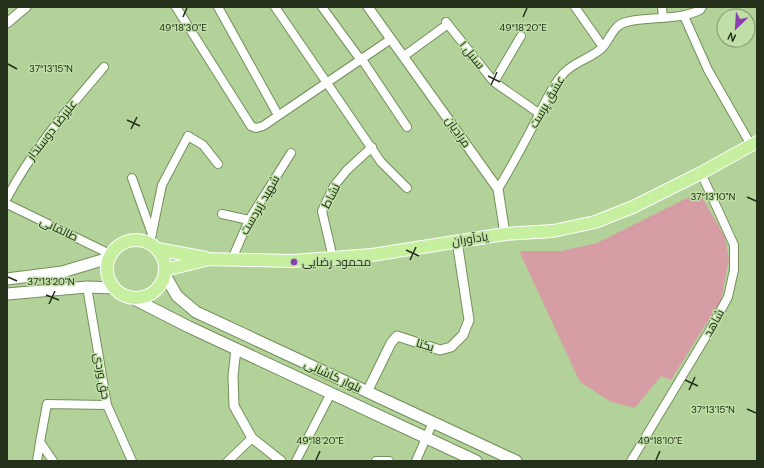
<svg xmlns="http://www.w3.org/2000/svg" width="764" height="468" font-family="'DM Sans',Cairo,sans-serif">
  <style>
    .green { fill: #d69ea4 }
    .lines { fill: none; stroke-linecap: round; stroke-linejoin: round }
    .minor-casing { stroke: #73905b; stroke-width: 10 }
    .tertiary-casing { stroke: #73905b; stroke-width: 11 }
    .secondary-casing { stroke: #73905b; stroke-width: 13 }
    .primary-casing { stroke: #fff; stroke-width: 14 }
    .minor { stroke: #fff; stroke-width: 8 }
    .tertiary { stroke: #fff; stroke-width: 9 }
    .secondary { stroke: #fff; stroke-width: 11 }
    .primary { stroke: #c6ef9f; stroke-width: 12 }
    .ticks { fill: none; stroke: #24301a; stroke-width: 1.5 }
    .poi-dot { fill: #8b40b2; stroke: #bfdfa6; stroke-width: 1.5 }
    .labels { text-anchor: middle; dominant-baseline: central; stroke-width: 3; stroke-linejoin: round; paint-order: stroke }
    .street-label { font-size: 12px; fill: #24301a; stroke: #bfdfa6 }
    .poi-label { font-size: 12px; fill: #24301a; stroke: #bfdfa6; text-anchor: start }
    .ticks-label { font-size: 10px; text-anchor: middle; fill: #24301a; stroke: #bfdfa6; stroke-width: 3; stroke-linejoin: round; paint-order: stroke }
  </style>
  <rect width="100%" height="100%" fill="#b2d29a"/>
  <!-- green -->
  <path class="green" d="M699,192L725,237L729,259L721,300L671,380L661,376L635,408L611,402L580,382L519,251H561L597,243Z"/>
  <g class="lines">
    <defs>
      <path id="minor" d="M176,7L251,126L256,128L263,126L391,39
        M218,7L278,115
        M275,7L381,162L407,188
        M322,7L360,59
        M575,7L603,47
        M662,7L663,18
        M684,16L708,70L751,145
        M446,22L494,82L540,114
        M404,56L448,24
        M361,58L407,127
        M494,82L521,36
        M132,178L152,234
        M498,189C510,169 521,149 532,128C542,110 550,88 564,73C575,61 590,59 602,48C610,40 613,25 626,22C650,16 676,21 700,10L702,7
        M7,198C32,150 68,109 104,67
        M7,204L110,254
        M222,214L249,220
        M150,243L162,185L188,136L203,145L218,164
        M333,258L322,211L334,186L347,170L372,147
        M232,259L249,220L291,153
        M87,287L107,405L132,461
        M37,461L40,442
        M53,461L40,442L47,404L107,405
        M228,461L252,438
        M296,461L331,393
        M376,461H389
        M416,461L433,422
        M631,461L710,330L728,297L734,270V245L701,173"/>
      <path id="tertiary" d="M368,7L498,189L505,234
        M7,23L26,7
        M236,349L233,376L234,406L252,438L281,461
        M367,392L391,343L397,336L440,350L451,347L463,335L469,320L457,241"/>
      <path id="secondary" d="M165,275L177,296L196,312L516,461
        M7,279L62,272L109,258
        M7,294L87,287L114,288
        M130,297L189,327L476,461"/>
      <path id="primary" d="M107 269a29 29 0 1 1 58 0a29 29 0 1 1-58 0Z
        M158,249L206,258
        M165,270L209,259L292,261L372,255L505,234L553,231L595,222L633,207L701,173L757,142"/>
    </defs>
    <!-- minor casing -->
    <use href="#minor" class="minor-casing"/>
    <!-- tertiary casing -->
    <use href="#tertiary" class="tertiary-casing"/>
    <!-- secondary casing -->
    <use href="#secondary" class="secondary-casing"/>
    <!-- primary casing -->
    <use href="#primary" class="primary-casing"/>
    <!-- minor -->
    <use href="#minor" class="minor"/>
    <!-- tertiary -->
    <use href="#tertiary" class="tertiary"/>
    <!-- secondary -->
    <use href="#secondary" class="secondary"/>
    <!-- primary -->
    <use href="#primary" class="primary"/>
  </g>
  <!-- ticks -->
  <path class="ticks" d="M183,17L187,8M523,17L527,8M8,64L17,69M488,76L500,82M491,85L497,72M127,120L140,126M131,129L137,117M747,197L756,201M406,250L419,256M410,260L416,247M8,277L17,281M46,295L59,300M49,304L55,291M685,380L698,386M689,390L695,377M747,409L756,413M316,460L320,451M656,460L660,451"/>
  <!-- markers -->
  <circle class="poi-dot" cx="294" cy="262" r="4"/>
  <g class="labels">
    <!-- street labels -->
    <g class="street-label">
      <text transform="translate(472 55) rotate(51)">سنبل ۱</text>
      <text transform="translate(547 102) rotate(-60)">عشق پرست</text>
      <text transform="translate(52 130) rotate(-52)">علیرضا دوستدار</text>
      <text transform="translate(458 132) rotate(55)">مرادیان</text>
      <text transform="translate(331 196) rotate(-63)">نشاط</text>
      <text transform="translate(260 205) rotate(-60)">شهید زبردست</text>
      <text transform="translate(59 229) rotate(26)">طالقانی</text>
      <text transform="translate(470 239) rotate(-9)">یادآوران</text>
      <text transform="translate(714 323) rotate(-61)">شاهد</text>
      <text transform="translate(425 345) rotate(17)">یکتا</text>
      <text transform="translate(102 376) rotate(80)">حق وردی</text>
      <text transform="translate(333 376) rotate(25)">بلوار کاشانی</text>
    </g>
    <!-- poi labels -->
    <g class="poi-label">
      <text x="302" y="262">محمود رضایی</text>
    </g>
  </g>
  <g class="ticks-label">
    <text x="183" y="31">49°18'30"E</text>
    <text x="523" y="31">49°18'20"E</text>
    <text x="51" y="72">37°13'15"N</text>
    <text x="713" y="200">37°13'10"N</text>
    <text x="51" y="285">37°13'20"N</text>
    <text x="713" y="413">37°13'15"N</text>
    <text x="320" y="444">49°18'20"E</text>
    <text x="660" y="444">49°18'10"E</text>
  </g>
  <!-- border -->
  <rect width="764" height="468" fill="none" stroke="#24301a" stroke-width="16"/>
  <!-- north arrow -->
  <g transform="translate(736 28) rotate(205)"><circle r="19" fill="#bfdfa6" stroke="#81996e"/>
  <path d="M0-3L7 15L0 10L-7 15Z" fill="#8b40b2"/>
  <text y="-6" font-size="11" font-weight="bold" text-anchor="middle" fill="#24301a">N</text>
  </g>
</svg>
